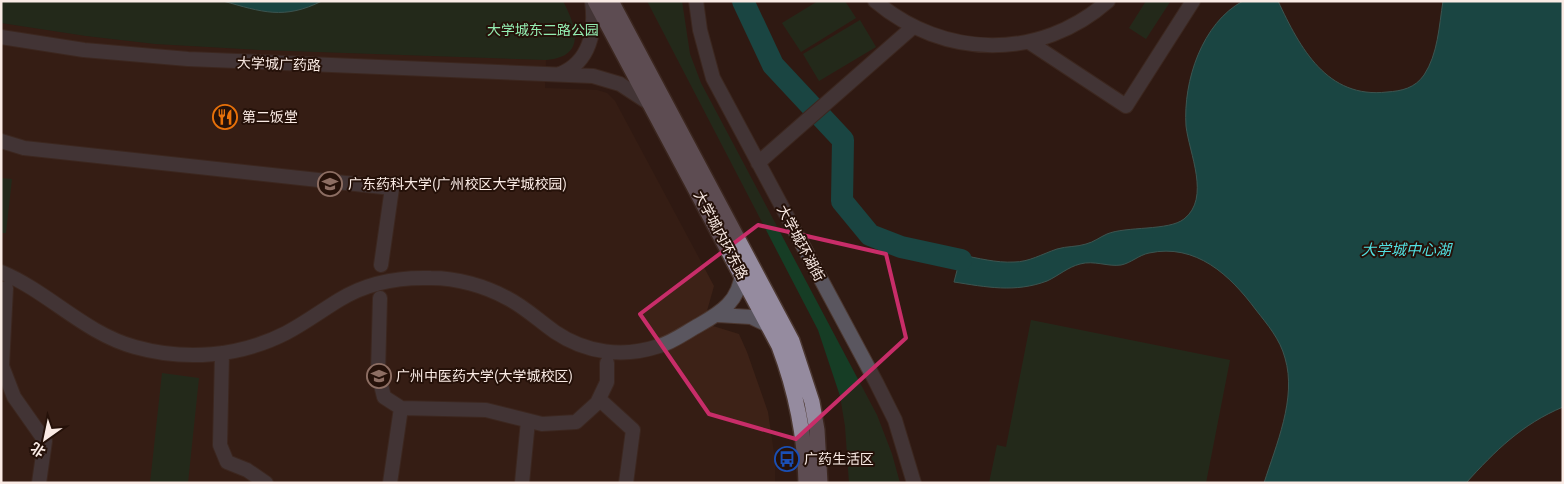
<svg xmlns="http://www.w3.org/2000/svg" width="1564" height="484" font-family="Ubuntu,'Noto Sans SC',sans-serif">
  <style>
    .built { fill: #3d2217 }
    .green { fill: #163d25 }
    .water { fill: #007a7c; stroke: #4b9c9c }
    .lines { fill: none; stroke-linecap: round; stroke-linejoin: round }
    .river { stroke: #007a7c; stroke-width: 22 }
    .minor-casing { stroke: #4b3730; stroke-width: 16 }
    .major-casing { stroke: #4b3730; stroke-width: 18 }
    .minor { stroke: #5a565f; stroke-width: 14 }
    .major { stroke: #958b9f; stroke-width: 15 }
    .marked { fill: none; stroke: #c82d69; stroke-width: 4; stroke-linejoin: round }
    .labels { text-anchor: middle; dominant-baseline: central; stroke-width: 4; stroke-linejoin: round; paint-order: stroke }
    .park-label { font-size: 14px; fill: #93ecb1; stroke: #251109 }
    .street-label { font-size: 14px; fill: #faebe5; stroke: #251109 }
    .poi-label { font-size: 14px; fill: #faebe5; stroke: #251109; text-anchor: start }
    .water-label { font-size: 15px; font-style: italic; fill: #51e0e1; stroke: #251109 }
  </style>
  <rect width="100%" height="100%" fill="#2f1a12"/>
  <!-- built -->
  <path class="built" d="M1,23L86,36L155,44L260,50L546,60L545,88L597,90L607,93L615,101L714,286L707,311L713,326L739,334L747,352L768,412L775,460V483H1Z"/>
  <!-- green -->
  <path class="green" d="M1,1H563C576,26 587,57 546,60L260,50L155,44L86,36L1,23Z
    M647,1H682L690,54L701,83L877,415L892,454L900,483H849L845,426L840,396L818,330Z
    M818,1H845L856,18L801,52L782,23Z
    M1146,1L1170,2L1146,39L1129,28Z
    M860,20L876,47L819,81L803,54Z
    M1,178L12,179L6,233H1Z
    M1031,320L1230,360L1206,483H989L997,445L1006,447Z
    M162,373L199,378L188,483H150Z"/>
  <!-- water -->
  <path class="water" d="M223,1H322C284,20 262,12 223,1Z
    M1243,1H1278C1300,48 1327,99 1387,92C1402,91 1415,88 1424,75C1438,54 1439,26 1443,1H1563V407C1522,424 1495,451 1466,483H1264C1276,445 1297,398 1285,358C1280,339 1267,324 1256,310C1230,275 1196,243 1149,253C1139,255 1131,263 1121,265C1108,267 1094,260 1080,264C1068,267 1058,276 1047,281C1015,293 986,287 954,282L961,255C978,258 996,263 1014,262C1029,262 1042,254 1057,249C1067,246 1077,247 1086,244C1094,242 1100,237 1107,234C1126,226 1169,231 1184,219C1211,198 1189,153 1186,126C1183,81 1202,23 1243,1Z"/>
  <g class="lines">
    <!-- river -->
    <path class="river" d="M743,1L773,65L843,140L842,201L870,235L901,247L961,260"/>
    <defs>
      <path id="minor" d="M696,1L700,30L713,78L876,382L895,420L914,483
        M875,1C944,59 1040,61 1108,1
        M1,37L84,50L188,59L593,76L620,84L649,103
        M1029,42L1126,106L1193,1
        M560,74C590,62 596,31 592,1
        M1,141L24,148L392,188L381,265
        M758,163L913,27
        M1,272C49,292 84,333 135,347C185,361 239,357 286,333C305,323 321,311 339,300C366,283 400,277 431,278C457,278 485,286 507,298C525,307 539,321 555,332C586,353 623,358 659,346C673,342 686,332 699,325C722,312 739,301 742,273
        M6,288L2,366L14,397L45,441L39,483
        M380,298L378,373L384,397L401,408L486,410L542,424L576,422L597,403L607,382V363
        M718,315L751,317L770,326
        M222,353L220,445L227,462L247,470L266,483
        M599,399L633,430L626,483
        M390,483L401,408
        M522,483L528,421"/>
      <path id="major" d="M595,1L779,346C796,391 805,434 806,483
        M611,1L792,341L812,402L817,430L820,483"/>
    </defs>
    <!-- minor casing -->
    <use href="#minor" class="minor-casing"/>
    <!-- major casing -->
    <use href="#major" class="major-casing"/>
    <!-- minor -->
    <use href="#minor" class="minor"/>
    <!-- major -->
    <use href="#major" class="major"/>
  </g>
  <!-- marked area -->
  <path d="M0 0H1564V484H0ZM758,225L886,254L906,338L796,439L709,414L640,314Z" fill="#2f1a12" fill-opacity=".55" fill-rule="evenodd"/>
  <path class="marked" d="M758,225L886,254L906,338L796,439L709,414L640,314Z"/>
  <!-- icons -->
  <defs>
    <symbol id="restaurant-ring" viewBox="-11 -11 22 22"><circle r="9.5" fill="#251109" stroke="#e8710a" stroke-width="1.5"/><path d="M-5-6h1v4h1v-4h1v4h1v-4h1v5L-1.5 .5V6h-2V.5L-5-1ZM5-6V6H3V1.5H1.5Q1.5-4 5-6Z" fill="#e8710a"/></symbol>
    <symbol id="university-ring" viewBox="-11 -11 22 22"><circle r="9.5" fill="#251109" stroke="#8d6e63" stroke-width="1.5"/><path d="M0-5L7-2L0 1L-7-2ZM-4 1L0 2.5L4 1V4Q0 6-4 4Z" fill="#8d6e63"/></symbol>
    <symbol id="bus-ring" viewBox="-11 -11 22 22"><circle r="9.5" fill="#251109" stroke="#1a4fb4" stroke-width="1.5"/><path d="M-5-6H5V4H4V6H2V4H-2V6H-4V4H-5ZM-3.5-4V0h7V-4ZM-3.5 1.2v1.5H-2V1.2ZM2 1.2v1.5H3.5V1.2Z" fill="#1a4fb4"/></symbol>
  </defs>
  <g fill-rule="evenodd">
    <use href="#restaurant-ring" x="211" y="103" width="28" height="28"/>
    <use href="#university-ring" x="316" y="170" width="28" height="28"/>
    <use href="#university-ring" x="365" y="362" width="28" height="28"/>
    <use href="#bus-ring" x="773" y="445" width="28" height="28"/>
  </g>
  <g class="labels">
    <!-- park labels -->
    <g class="park-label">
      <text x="543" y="30">大学城东二路公园</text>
    </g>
    <!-- street labels -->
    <g class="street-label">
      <text transform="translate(279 64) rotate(2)">大学城广药路</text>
      <text transform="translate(721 235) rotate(62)">大学城内环东路</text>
      <text transform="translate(801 243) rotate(62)">大学城环湖街</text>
    </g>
    <!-- poi labels -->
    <g class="poi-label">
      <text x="242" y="117">第二饭堂</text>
      <text x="348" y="184">广东药科大学(广州校区大学城校园)</text>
      <text x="396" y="376">广州中医药大学(大学城校区)</text>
      <text x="804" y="459">广药生活区</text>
    </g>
    <!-- water labels -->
    <g class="water-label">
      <text x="1406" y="249">大学城中心湖</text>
    </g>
  </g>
  <!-- border -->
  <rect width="1564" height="484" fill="none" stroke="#faebe5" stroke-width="5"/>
  <!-- north arrow -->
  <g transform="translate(45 439) rotate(213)" stroke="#251109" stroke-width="4" paint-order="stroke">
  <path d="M0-4L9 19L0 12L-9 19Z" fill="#faebe5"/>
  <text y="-8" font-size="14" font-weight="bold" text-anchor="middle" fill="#faebe5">北</text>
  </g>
</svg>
